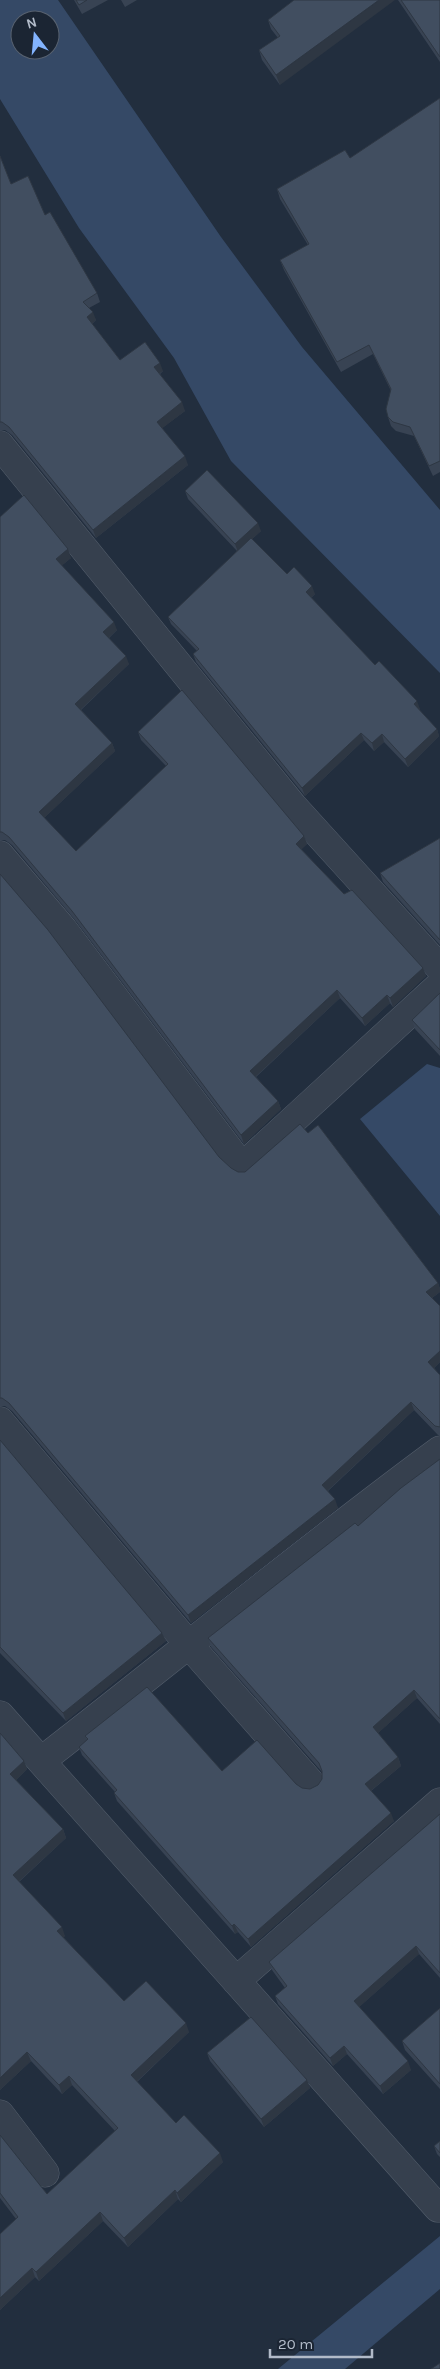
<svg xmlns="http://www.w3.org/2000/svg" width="440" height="2369" font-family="Karla,sans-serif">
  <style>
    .water { fill: #354966; fill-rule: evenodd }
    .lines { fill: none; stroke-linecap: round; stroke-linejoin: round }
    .minor-casing { stroke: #545e6c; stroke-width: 29 }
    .minor { stroke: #36404e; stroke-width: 28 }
    .wall { fill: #384353 }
    .shaded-wall { fill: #2e3743 }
    .building { fill: #414e60; stroke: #2e3743 }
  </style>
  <rect width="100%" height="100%" fill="#222e3e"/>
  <!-- water -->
  <path class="water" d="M0,0H58L221,237L302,347L440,510V673L231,461L174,358L79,228L0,99ZM20,20H50V50H20Z
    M427,1064L440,1068V1216L360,1119Z
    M440,2236V2289L345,2369H278Z"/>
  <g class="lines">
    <defs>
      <path id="minor" d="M0,445L293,806L440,968
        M0,855L63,929L234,1156L244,1165L440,985
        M0,1421L190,1646L310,1782
        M0,1715L438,2208
        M41,1761C174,1658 304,1550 440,1450
        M236,1981L440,1802
        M0,2114L45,2173"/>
    </defs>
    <!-- minor casing -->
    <use href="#minor" class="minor-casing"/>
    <!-- minor -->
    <use href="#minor" class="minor"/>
  </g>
  <!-- wall -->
  <path class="wall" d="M74,0H108L82,14Z
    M121,0H137L125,7Z
    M294,0L280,85L262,60L259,50L278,38L271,29L268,20Z
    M398,0H440V62Z
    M440,98V472L433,476L414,436L396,431L391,426L388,417L391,391L373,354L341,372L284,270L280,260L308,245L280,199L277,189L350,158Z
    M0,156L11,184L45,215L97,293L100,302L89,308L96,320L92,324L120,360L163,371L160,374L185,411L162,428L188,465L96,538L12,435L5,430H0Z
    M185,491L261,531L252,539L287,574L315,594L311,598L375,665L420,709L419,710L437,729L439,736L408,767L384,742L374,751L364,740L305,796L196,662L193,654L197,651L171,624L168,617L237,551L188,499Z
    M0,517L71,558L61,566L117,630L109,638L129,664L81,710L112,743L115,751L44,818L76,851L166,766L141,740L138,732L304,836L307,844L301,849L344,894L423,968L426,976L393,1007L390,1003L365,1026L340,998L256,1077L278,1101L281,1109L244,1144L75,920L12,845L5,840H0Z
    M440,838V945L383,882L380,873Z
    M0,874L219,1157L231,1168L438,1283L440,1289V1292L432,1298L440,1306V1362L434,1368L440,1375V1435H438L414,1410L328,1491L338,1508L191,1623L12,1411L5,1406H0Z
    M440,993V1056L415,1029L412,1020Z
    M0,1440L162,1633L166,1641L66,1721L0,1653Z
    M440,1459V1724L417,1698L378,1733L398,1757L401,1766L371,1791L394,1821L251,1947L238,1932L235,1934L117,1801L114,1793L115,1792L82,1755L79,1747L87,1740L85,1736L222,1771L296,1784L302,1788L310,1789L318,1785L322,1779V1772L211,1647L208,1638L358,1526Z
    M0,1733L24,1761L27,1769L16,1780L63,1829L66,1838L19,1882L65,1936L63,1937L124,2001L189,2032L137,2082L176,2123L223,2162L181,2202L178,2199L128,2247L103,2221L39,2281L35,2277L0,2310V2234L16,2219L0,2198V2135L47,2194L115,2131L72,2085L62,2094L31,2061L0,2090Z
    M440,1814V1978L419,1954L359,2007L411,2070L383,2094L347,2054L333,2066L278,2004L275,1996L285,1988L272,1970L269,1962Z
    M440,2008V2089L405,2050L402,2041Z
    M207,2053L307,2080L310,2088L264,2127L210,2061Z
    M440,2141V2157L437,2154L434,2146Z"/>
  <!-- shaded-wall -->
  <path class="shaded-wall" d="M379,0H395L280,85L276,75Z
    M93,312L96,320L90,325L87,317Z
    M160,363L163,371L157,375L154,367Z
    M182,402L185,411L160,430L157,422Z
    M185,456L188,465L96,538L93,530Z
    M258,523L261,531L238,552L235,544Z
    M68,549L71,558L59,568L56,559Z
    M312,586L315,594L308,600L306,592Z
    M114,622L117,630L106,640L103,632Z
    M126,656L129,664L78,712L75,704Z
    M417,701L420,709L417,712L414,704Z
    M437,729L439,736L408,767L405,759Z
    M361,733L364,740L305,796L302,788Z
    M382,734L384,742L374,751L372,743Z
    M112,743L115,751L42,820L39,812Z
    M304,836L307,844L299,852L296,844Z
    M423,968L426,976L393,1007L390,998Z
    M337,990L340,998L253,1079L250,1071Z
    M387,995L390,1003L365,1026L362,1018Z
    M278,1101L281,1109L244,1144L241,1135Z
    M438,1283L440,1289V1292L429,1300L426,1292Z
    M440,1351V1362L431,1371L428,1362Z
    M411,1402L414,1410L325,1493L322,1485Z
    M335,1499L338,1508L191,1623L188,1615Z
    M162,1633L166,1641L66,1721L63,1713Z
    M414,1690L417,1698L376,1735L373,1727Z
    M398,1757L401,1766L368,1793L365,1784Z
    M24,1761L27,1769L13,1783L10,1774Z
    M391,1813L394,1821L251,1947L248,1939Z
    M63,1829L66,1838L16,1884L13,1875Z
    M234,1924L238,1932L235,1934L232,1926Z
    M62,1927L65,1936L61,1940L57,1931Z
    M416,1946L419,1954L357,2009L354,2001Z
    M186,2023L189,2032L134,2084L131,2075Z
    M344,2046L347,2054L333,2066L330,2058Z
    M27,2052L31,2061L0,2090V2078Z
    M408,2061L411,2070L383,2094L380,2086Z
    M69,2076L72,2085L62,2094L59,2085Z
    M307,2080L310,2088L264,2127L261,2119Z
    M220,2153L223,2162L181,2202L177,2193Z
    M175,2190L178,2199L128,2247L124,2238Z
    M100,2212L103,2221L39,2281L36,2272Z
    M32,2268L35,2277L0,2310V2298Z"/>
  <!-- building -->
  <path class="building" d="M76,0H87L79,5Z
    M294,0H379L276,75L259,50L280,36L268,20Z
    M401,0H440V57Z
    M440,98V461L429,466L410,427L393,422L388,417L386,409L391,389L369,345L337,362L280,260L309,244L277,189L345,150L350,158Z
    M0,156L11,184L28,176L45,215L50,212L97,293L83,302L93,312L87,317L120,360L145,342L160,363L154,367L182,402L157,422L185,456L93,530L9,427L2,422H0Z
    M207,470L258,523L235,544L185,491Z
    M24,495L68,549L56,559L114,622L103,632L126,656L75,704L112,743L39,812L76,851L168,764L138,732L182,690L304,836L296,844L344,894L352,890L423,968L390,998L387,995L362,1018L337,990L250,1071L278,1101L241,1135L72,911L9,837L2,832H0V517Z
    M251,538L287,574L294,567L312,586L306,592L375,665L379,661L417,701L414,704L437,729L405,759L382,734L372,743L361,733L302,788L193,654L199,649L168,617Z
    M440,838V940L380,873Z
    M0,874L48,930L219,1157L231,1168L238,1172H245L300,1124L308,1133L318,1125L438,1283L426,1292L440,1306V1351L428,1362L440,1375V1427L435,1426L411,1402L322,1485L335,1499L188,1615L9,1403L2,1398H0Z
    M440,993V1050L412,1020Z
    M0,1440L162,1633L63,1713L0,1647Z
    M440,1459V1719L414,1690L373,1727L398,1757L365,1784L391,1813L248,1939L234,1924L232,1926L194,1883L114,1793L117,1790L79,1747L88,1739L85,1736L147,1687L222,1771L257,1740L296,1784L302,1788L310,1789L318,1785L322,1779V1771L319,1763L208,1638L355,1523L358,1526L401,1488Z
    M0,1733L24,1761L10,1774L63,1829L13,1875L62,1927L57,1931L124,2001L146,1981L186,2023L131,2075L176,2123L184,2115L220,2153L177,2193L175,2190L124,2238L100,2212L36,2272L32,2268L0,2298V2234L18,2217L0,2193V2135L47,2194L118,2128L69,2076L59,2085L27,2052L0,2078Z
    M440,1814V1973L416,1946L354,2001L408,2061L380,2086L344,2046L330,2058L275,1996L287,1986L269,1962Z
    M440,2008V2084L402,2041Z
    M251,2017L307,2080L261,2119L207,2053Z
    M440,2141V2153L434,2146Z
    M440,2363V2369H431Z"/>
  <!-- north arrow -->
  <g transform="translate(35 35) rotate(344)"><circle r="24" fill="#1b2533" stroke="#57616f"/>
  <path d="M0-4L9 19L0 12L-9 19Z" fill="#82b3fe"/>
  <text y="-8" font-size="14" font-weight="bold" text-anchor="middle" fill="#b2bbc9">N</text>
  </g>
  <!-- scale -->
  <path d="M270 2349v8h102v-8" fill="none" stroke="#b2bbc9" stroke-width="2.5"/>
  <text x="278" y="2349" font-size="15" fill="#b2bbc9" stroke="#1b2533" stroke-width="4" paint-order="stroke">20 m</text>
</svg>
